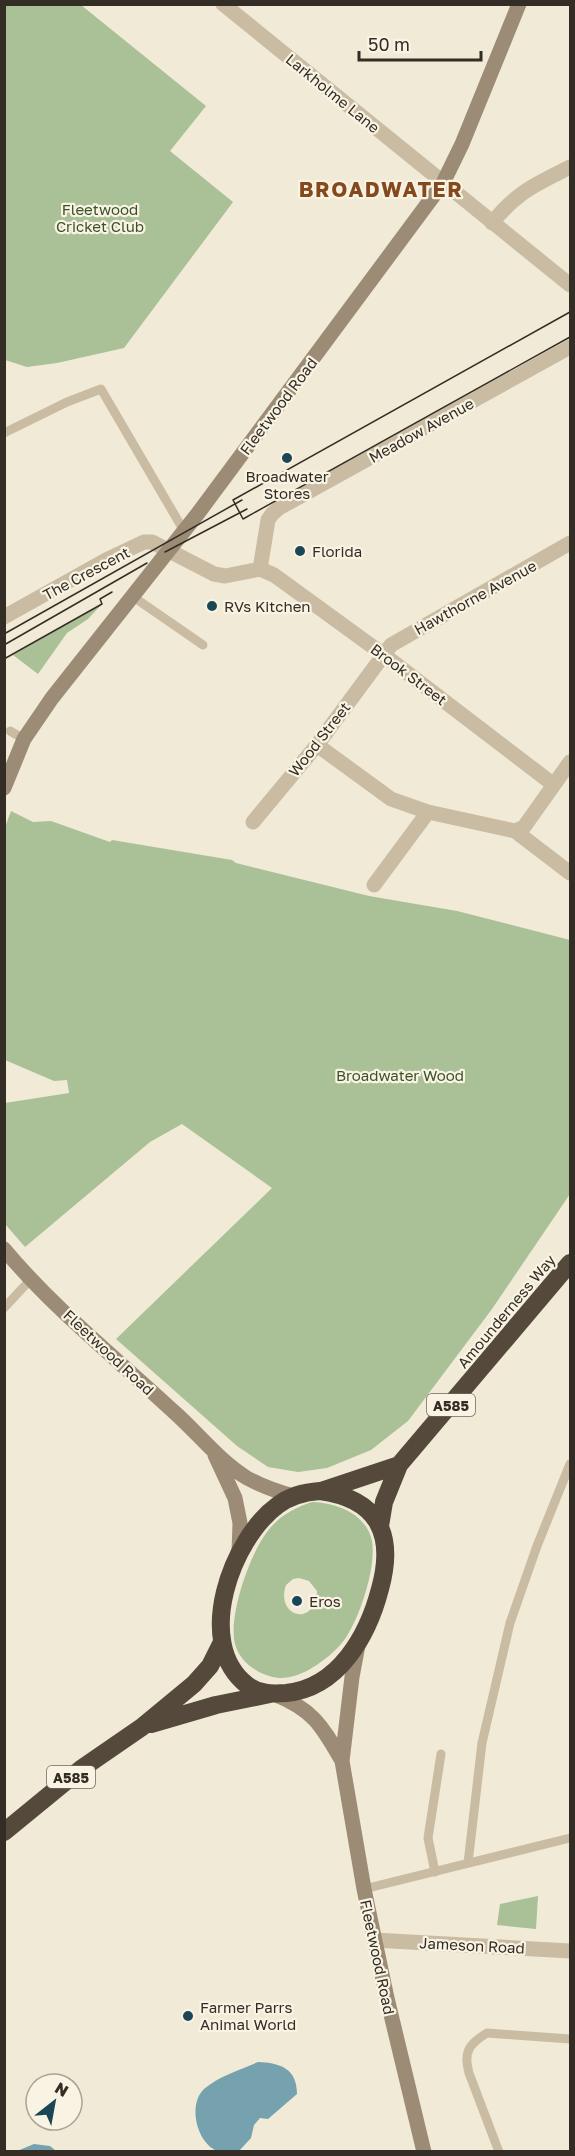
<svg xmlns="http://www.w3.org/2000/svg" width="575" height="2156" font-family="'Golos Text',sans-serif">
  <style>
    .green { fill: #aac097; fill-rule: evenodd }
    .water { fill: #76a1ae }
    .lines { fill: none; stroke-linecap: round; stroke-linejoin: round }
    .lane { stroke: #c9bca3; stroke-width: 9 }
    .street { stroke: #c9bca3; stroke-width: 15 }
    .secondary { stroke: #9c8b75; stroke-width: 15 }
    .highway { stroke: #55493c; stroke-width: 18 }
    .tram { stroke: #342d25; stroke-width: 1.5 }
    .poi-dot { fill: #1b4655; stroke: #f9f3e3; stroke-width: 2 }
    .labels { text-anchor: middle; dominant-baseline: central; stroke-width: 4.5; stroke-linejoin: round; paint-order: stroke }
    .shield { fill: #f9f3e3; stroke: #6f685e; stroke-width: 1.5 }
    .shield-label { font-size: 14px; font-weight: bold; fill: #342d25 }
    .street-label { font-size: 15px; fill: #342d25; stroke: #f9f3e3 }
    .park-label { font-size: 15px; fill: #3b5229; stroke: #f9f3e3 }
    .poi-label { font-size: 15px; fill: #342d25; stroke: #f9f3e3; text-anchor: start }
    .district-label { font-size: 21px; font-weight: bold; letter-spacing: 1.5px; fill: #844a1e; stroke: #f9f3e3 }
  </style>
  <rect width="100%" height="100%" fill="#f1ead7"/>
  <!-- green -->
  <path class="green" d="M4,5H81L206,106L170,151L233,202L124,348L57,363L27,367L5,360Z
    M102,604L88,619L67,633L38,674L13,655Z
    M11,811L33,822L51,821L110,842L112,840L232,860L236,863L369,896L457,911L570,940V1194L492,1309L408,1421L371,1450L327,1468L298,1472L268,1467L237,1446L116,1339L272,1188L182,1124L150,1142L25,1247L5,1224V1103L69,1093L67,1080L54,1081L5,1060L4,830Z
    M312,1502C335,1503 363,1512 371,1537C379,1562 358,1625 341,1644C327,1660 301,1679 279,1678C260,1676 240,1663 235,1644C228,1616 250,1554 267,1532C279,1516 294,1508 312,1502ZM299,1578L309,1581L317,1591C315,1628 275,1617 286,1585L293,1579Z
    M538,1896L536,1929L497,1925L500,1904Z"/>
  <!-- water -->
  <path class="water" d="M258,2062C280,2063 297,2068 297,2094L268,2119L260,2118L254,2125L251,2138L239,2151C233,2152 225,2153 220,2152C197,2146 187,2105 204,2089C219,2076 240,2070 258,2062Z
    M34,2144L50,2146L56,2151H17Z"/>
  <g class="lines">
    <!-- lane -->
    <path class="lane" d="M4,433L67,402L101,389L184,531
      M132,596L203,645
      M10,731L24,739
      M4,1308L31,1279
      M468,1863L482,1743L510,1623L537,1546L570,1464
      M435,1872L428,1838L441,1754
      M364,1889L570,1838
      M499,2152L469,2073C463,2052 469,2044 487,2033L570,2039"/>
    <!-- street -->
    <path class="street" d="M223,4L570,285
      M492,223C518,191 535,185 570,167
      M260,569L268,520L272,514L279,508L570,347
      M4,617L106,560L144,542H152L214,574L225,576L260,569L274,575L384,655L554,785
      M317,745L391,799L428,812L515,831L524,827L570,762
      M253,822L317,745L391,645L570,543
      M515,831L570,873
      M374,885L428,812
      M374,1940L570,1951"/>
    <!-- secondary -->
    <path class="secondary" d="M4,788L24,739L52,698L199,512L443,183L462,144L519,4
      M4,1249C54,1309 116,1358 173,1411C198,1433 218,1460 247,1478C262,1486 278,1492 294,1496
      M215,1455L235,1498L240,1523L239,1552
      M358,1645L352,1677L342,1761L364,1889L387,1998L424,2152
      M274,1694C314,1710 322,1726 342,1761"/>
    <!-- highway -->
    <path class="highway" d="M320,1491C379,1499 395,1535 380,1589C368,1635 339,1688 286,1693C271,1694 259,1694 247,1685C193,1643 232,1538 278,1505C290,1496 305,1492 320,1491Z
      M321,1491L399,1465
      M380,1526L384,1502L399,1465L570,1263
      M151,1724L216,1705L270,1694
      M4,1832L81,1769L142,1727L194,1684L210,1666L221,1644"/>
    <!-- tram -->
    <path class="tram" d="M570,312L233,500L243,519L570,337
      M165,552L247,509
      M4,634L242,500
      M4,645L147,563
      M4,659L102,604L100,599L112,592"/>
  </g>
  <!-- markers -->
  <g class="poi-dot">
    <circle cx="287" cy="458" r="6"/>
    <circle cx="300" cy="551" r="6"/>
    <circle cx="212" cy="606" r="6"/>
    <circle cx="297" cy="1601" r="6"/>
    <circle cx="188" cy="2016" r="6"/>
  </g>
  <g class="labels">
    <!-- shield labels -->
    <g class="shield">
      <rect x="427" y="1394" width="48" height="22" rx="4.5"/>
      <rect x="47" y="1766" width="48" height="22" rx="4.5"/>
    </g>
    <g class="shield-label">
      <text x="451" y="1405">A585</text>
      <text x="71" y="1777">A585</text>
    </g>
    <!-- street labels -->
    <g class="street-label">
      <text transform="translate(333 93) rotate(39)">Larkholme Lane</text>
      <text transform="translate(278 406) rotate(-53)">Fleetwood Road</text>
      <text transform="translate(421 430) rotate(-29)">Meadow Avenue</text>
      <text transform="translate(86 573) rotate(-28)">The Crescent</text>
      <text transform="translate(475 597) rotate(-29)">Hawthorne Avenue</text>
      <text transform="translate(409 674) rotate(37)">Brook Street</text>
      <text transform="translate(319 739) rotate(-52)">Wood Street</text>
      <text transform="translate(506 1311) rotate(-50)">Amounderness Way</text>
      <text transform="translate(109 1352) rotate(43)">Fleetwood Road</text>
      <text transform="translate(472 1945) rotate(3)">Jameson Road</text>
      <text transform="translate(378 1957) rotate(78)">Fleetwood Road</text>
    </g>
    <!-- park labels -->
    <g class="park-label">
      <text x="100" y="209">Fleetwood<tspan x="100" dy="17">Cricket Club</tspan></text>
      <text x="400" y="1075">Broadwater Wood</text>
    </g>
    <!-- poi labels -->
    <g class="poi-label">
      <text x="287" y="476" text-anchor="middle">Broadwater<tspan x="287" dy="17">Stores</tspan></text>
      <text x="312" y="551">Florida</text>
      <text x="224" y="606">RVs Kitchen</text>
      <text x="309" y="1601">Eros</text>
      <text x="200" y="2007">Farmer Parrs<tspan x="200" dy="17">Animal World</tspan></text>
    </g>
    <!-- district labels -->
    <g class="district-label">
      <text x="381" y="189">BROADWATER</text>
    </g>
  </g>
  <!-- border -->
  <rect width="575" height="2156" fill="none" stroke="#342d25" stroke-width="12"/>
  <!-- north arrow -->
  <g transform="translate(54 2102) rotate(31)"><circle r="28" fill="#f9f3e3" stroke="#aaa497" stroke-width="1.5"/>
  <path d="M0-4.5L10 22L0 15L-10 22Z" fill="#1b4655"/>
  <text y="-9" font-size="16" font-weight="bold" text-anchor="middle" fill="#342d25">N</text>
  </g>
  <!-- scale -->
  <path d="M359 51v9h122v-9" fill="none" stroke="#342d25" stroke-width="3"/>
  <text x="368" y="51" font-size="18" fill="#342d25" stroke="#f9f3e3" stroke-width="4.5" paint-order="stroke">50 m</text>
</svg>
